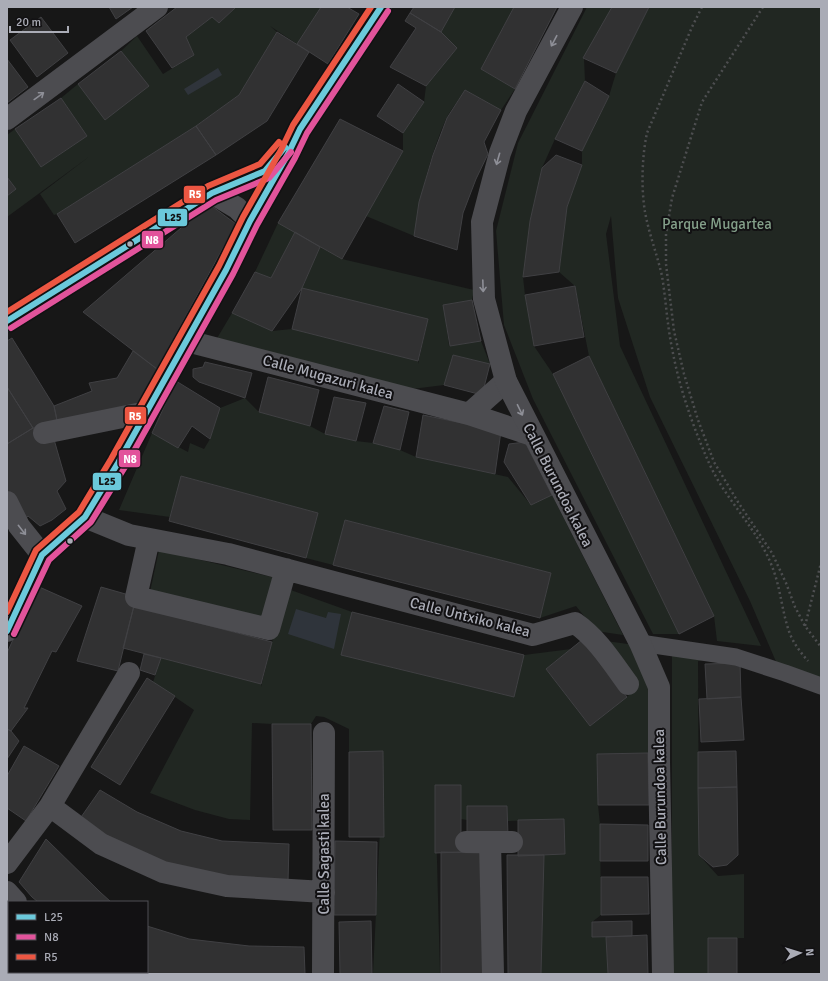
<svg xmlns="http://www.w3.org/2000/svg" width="828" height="981" font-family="Signika,sans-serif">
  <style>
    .green { fill: #212722 }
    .water { fill: #2f343b }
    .building { fill: #313132; stroke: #404043 }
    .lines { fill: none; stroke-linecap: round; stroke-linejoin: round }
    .path { stroke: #4d4e50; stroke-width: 2.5; stroke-dasharray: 2 3; stroke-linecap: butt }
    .pedestrian { stroke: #4c4c50; stroke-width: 17 }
    .minor { stroke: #4c4c50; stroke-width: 22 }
    .tertiary { stroke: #4c4c50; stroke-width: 22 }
    .bus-1-casing { stroke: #121113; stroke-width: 9 }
    .bus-2-casing { stroke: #121113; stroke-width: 9 }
    .bus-3-casing { stroke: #121113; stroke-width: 9 }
    .bus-1 { stroke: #6bc9db; stroke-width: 6 }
    .bus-2 { stroke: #e2539b; stroke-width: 6 }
    .bus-3 { stroke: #ec5642; stroke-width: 6 }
    .oneway { stroke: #8e8f97 }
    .bus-dot { fill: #aaacb6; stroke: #121113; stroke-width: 1.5 }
    .labels { text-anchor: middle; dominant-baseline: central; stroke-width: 4; stroke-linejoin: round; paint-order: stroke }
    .park-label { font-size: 15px; fill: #839f89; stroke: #121113 }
    .street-label { font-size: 15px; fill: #aaacb6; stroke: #121113 }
    .line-badge { stroke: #121113; stroke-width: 1.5 }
    .badge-label { font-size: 11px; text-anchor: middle; font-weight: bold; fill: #fff }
    .pale-badge-label { font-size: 11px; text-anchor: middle; font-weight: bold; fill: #111 }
  </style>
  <rect width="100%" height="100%" fill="#171717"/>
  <!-- green -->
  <path class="green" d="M236,7H321L297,44L270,26L277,32L239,95L196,126L57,214L54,215L40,194L90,156L7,217V196L16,189L7,177V135L15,129L41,167L87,136L61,98L78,84L105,119L148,86L121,51L137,36L163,74L194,55L186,37L212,17L219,23Z
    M455,7H514L481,69L515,89L501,110L465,90C459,100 451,109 446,119C430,155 420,197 414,236L366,216L403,151V133L424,102L426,86L457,48L441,32Z
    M587,7H612L584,58L585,81L555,139L542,168L530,221L523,277L525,295L534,346L553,374L679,634H653L533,399L504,325L496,231L518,143Z
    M649,7H821V679L780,671L750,601L650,397L618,298L611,216L606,234L620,346L761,646L717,641L714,616L589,356L575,286L559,272L567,207L582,165V151L609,96L616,73Z
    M278,223L295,232L271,278L255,272Z
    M320,247L342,259L474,290L472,300L444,305L449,346L481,341L490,364L453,355L444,385L412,389L216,340L232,313L272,331L292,329L418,361V364L428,319L302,288Z
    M245,398L259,412L310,426L325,434L356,441L373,443L400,450L416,457L508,477L531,505L552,495L623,635L596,631L576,606L540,618L551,573L345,520L333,565L306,558L318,513L182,476L170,517L119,510L152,433L188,452L190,443L204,449L210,439L220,408Z
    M159,550L276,578L266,620L150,592Z
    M288,589L352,612L342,655L514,697L524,655L571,649L546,669L590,726L627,697L639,684L605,641L636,645L652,683L648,753L597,754L598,805L600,824L601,915L592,922V937H606L608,974H541L544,855L565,854L564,819L508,821L507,806H467V820L461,819L460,785H435L440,974H373L383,767V752H349V729L324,717L316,716L311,724H272L252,723L250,820L229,819L195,810L150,793L194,710L153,682L161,658L261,684V687L272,642Z
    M672,651L705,660L698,661L699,855L718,876L744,874V938H708V974H672Z"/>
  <!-- water -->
  <path class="water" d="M218,68L222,75L188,95L184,89Z
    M296,609L326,618L328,612L341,614L334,649L288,634Z"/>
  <!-- building -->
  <path class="building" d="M109,7H133L116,19Z
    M177,7H236L219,23L212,17L186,37L194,55L172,68L146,31Z
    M321,7H347L359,14L328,64L297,44Z
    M414,7H455L441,32L410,13Z
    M514,7H557L515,89L481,69Z
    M612,7H649L616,73L583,58Z
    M410,13L441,32L457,48L426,86L390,67L416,28L405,21Z
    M41,17L68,53L37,77L10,40Z
    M277,32L309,52L267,121L216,155L196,126L239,95Z
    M121,51L149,86L105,120L78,84Z
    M7,59L28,87L7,103Z
    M585,81L609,96L582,151L555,139Z
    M398,84L424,102L403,133L377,116Z
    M465,90L501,110L484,142L488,154L476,179L463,213L457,250L414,236L419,202L433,155L447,118Z
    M61,98L87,136L41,167L15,129Z
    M340,119L403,151L342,259L278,223Z
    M196,126L216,155L75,243L57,214Z
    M556,155L582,165L567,207L559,272L523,277L530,221L542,168Z
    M7,177L16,189L7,196Z
    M209,204L236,224L157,369L83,312Z
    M295,232L320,247L302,288L272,331L232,313L255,272L271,278Z
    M575,286L584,337L534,346L525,295Z
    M302,288L428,319L418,361L292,329Z
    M472,300L481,341L450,346L443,305Z
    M12,338L54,406L58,425L33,428L7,387V341Z
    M133,351L157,369L137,406L58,425L54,406L92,391L89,383L117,378Z
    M453,355L490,364L482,395L444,385Z
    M589,356L714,616L679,634L553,374Z
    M205,362L252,373L245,398L199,382L193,377V369L203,367Z
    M268,377L319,390L310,426L259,412Z
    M176,381L220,408L210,439L192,426L178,448L152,433Z
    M7,387L33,428L7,444Z
    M334,397L366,403L356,441L325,434Z
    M384,406L409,412L400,450L373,443Z
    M423,415L501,431L495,474L416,457Z
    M33,428L42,441L53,436L66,481L57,491L66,509L52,520L40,526L28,516L19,526L7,502V444Z
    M525,442L552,495L531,505L504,462L509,444Z
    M181,476L318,513L306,558L169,521Z
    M345,520L551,573L540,618L333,565Z
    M37,586L82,606L56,652L52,651L24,708H28L11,731L7,729V653Z
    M101,587L136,597L118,671L77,661Z
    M134,606L272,642L261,684L123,648Z
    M352,612L524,655L514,697L341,655Z
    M582,640L627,697L590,726L546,669Z
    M144,654L161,658L155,675L140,670Z
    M740,663L741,697L707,699L705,664Z
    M147,678L175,696L120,785L91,767Z
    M741,697L744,740L701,742L699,699Z
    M272,724H311L312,830H273Z
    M7,729L11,731L19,741L7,759Z
    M24,746L59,766L26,821L7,808V776Z
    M383,751L384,837H349V752Z
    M736,751L737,787L698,788V752Z
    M648,753L649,805H598L597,754Z
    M435,785H461V852L435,853Z
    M737,787L738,855L727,865L713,867L699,855L698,788Z
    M100,790L137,812L181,831L222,841L289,844L288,882L201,873L155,862L79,820Z
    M467,806H507L508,836H467Z
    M564,819L565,854L518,856V820Z
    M600,824L648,825V861H600Z
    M46,839L100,892L111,902H38L32,897L19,882Z
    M335,841L377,842L376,915H334Z
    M441,852L483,853V974H441Z
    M507,855H544L541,974H508Z
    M601,877H648L649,914L601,915Z
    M7,916L9,918V972H58L56,974H7Z
    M371,921L372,974H340L339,922Z
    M632,921V936L592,937V922Z
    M147,926L189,939L249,946L304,947L305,974H135L131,972H147Z
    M647,935L648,974H608L606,937Z
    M708,938H737V974H708Z"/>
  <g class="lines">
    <!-- path -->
    <path class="path" d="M702,7L692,27L647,133C642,156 641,188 645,212C649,234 657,254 662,276C666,300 667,324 672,348C679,387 693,427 709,463C726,501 759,530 773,569C781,590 782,613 790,634C794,644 801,653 808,661
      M763,7L702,102L672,198L666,234V264L674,331L684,374L698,420L714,462L738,502L772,553L786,583L795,607L805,626L821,647
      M805,626L821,563"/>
    <!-- pedestrian -->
    <path class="pedestrian" d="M640,643L736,657L785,673L821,686"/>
    <!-- minor -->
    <path class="minor" d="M7,119L157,7
      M187,341L469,414L532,435
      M469,414L506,381
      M44,433L147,412
      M7,502L19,526L42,555
      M85,517L129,535L228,554L533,635L575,623C597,638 612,662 628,684
      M149,539L136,597L269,629L286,569
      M50,806L101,844L163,872L227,886L324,892
      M466,842H512
      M490,842L493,974
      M7,863L50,806L129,673
      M323,974L324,733"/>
    <!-- tertiary -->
    <path class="tertiary" d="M572,7L516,111L500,153L482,222L484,299L506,381L640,643L659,687V762L663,974
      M212,193L237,208L250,221
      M7,321L212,193L265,171L280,153
      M7,631L42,555L85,517L118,463L226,270L250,221L288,154L300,129L381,7
      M7,892L16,902
      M90,972L95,974"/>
    <defs>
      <path id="bus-1" d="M7,321L212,193L265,171L285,147
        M7,631L42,555L85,517L118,463L226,270L250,221L288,154L300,129L381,7"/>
      <path id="bus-2" d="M11,328L216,200L269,178L291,152
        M14,634L49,560L91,522L125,467L233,274L257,225L295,158L307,133L388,11"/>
      <path id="bus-3" d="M7,312L208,186L260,164L279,142
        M7,612L36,550L79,512L111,459L219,266L243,217L281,150L293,125L371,7"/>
    </defs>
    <!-- bus-1 casing -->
    <use href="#bus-1" class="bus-1-casing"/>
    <!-- bus-2 casing -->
    <use href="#bus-2" class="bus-2-casing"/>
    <!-- bus-3 casing -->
    <use href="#bus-3" class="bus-3-casing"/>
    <!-- bus-1 -->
    <use href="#bus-1" class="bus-1"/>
    <!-- bus-2 -->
    <use href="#bus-2" class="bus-2"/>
    <!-- bus-3 -->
    <use href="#bus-3" class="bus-3"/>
  </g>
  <!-- one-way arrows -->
  <defs><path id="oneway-shaft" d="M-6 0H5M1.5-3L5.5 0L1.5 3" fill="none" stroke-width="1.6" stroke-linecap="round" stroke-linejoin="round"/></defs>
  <g class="oneway">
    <use href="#oneway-shaft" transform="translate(554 41) rotate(118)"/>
    <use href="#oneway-shaft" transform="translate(39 96) rotate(-36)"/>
    <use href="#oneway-shaft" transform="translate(498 159) rotate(106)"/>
    <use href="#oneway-shaft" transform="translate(483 286) rotate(88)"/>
    <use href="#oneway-shaft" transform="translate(520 410) rotate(64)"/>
    <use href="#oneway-shaft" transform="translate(22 530) rotate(52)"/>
  </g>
  <!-- markers -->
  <g class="bus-dot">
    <circle cx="130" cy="244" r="3.5"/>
    <circle cx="70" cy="541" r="3.5"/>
  </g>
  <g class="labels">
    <!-- park labels -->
    <g class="park-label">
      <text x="717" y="224">Parque Mugartea</text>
    </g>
    <!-- street labels -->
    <g class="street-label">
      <text transform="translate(328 377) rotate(15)">Calle Mugazuri kalea</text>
      <text transform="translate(558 485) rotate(63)">Calle Burundoa kalea</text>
      <text transform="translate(470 617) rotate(14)">Calle Untxiko kalea</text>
      <text transform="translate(660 797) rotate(-91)">Calle Burundoa kalea</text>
      <text transform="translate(324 854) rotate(-90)">Calle Sagasti kalea</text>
    </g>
  </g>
  <g class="line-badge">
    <rect x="183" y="185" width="23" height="19" rx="4" fill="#ec5642"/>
    <rect x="157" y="208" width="31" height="19" rx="4" fill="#6bc9db"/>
    <rect x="141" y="230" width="23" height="19" rx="4" fill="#e2539b"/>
    <rect x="124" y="406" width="23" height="19" rx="4" fill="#ec5642"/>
    <rect x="118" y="449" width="23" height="19" rx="4" fill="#e2539b"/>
    <rect x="92" y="472" width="30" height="19" rx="4" fill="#6bc9db"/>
  </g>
  <g class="badge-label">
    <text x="195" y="198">R5</text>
    <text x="152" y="244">N8</text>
    <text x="135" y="420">R5</text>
    <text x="130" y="463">N8</text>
  </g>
  <g class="pale-badge-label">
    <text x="173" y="221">L25</text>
    <text x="107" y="485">L25</text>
  </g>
  <!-- border -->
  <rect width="828" height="981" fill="none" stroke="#aaacb6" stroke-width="16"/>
  <!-- legend -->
  <rect x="8" y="901" width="140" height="72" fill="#121113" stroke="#4f4f54"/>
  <rect x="16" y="914" width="20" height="6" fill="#6bc9db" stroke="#4f4f54"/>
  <text x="44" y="921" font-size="12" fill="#aaacb6">L25</text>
  <rect x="16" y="934" width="20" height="6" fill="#e2539b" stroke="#4f4f54"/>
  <text x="44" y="941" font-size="12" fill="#aaacb6">N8</text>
  <rect x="16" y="954" width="20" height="6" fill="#ec5642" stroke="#4f4f54"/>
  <text x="44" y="961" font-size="12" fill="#aaacb6">R5</text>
  <!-- north arrow -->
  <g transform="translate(800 953) rotate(86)" stroke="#121113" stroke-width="3" paint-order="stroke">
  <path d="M0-3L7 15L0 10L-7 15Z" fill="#aaacb6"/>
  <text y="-6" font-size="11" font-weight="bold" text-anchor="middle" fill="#aaacb6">N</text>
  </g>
  <!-- scale -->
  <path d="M10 26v6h58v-6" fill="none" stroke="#aaacb6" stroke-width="2"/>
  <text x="16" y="26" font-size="12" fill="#aaacb6" stroke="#121113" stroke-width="3" paint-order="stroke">20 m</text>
</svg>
